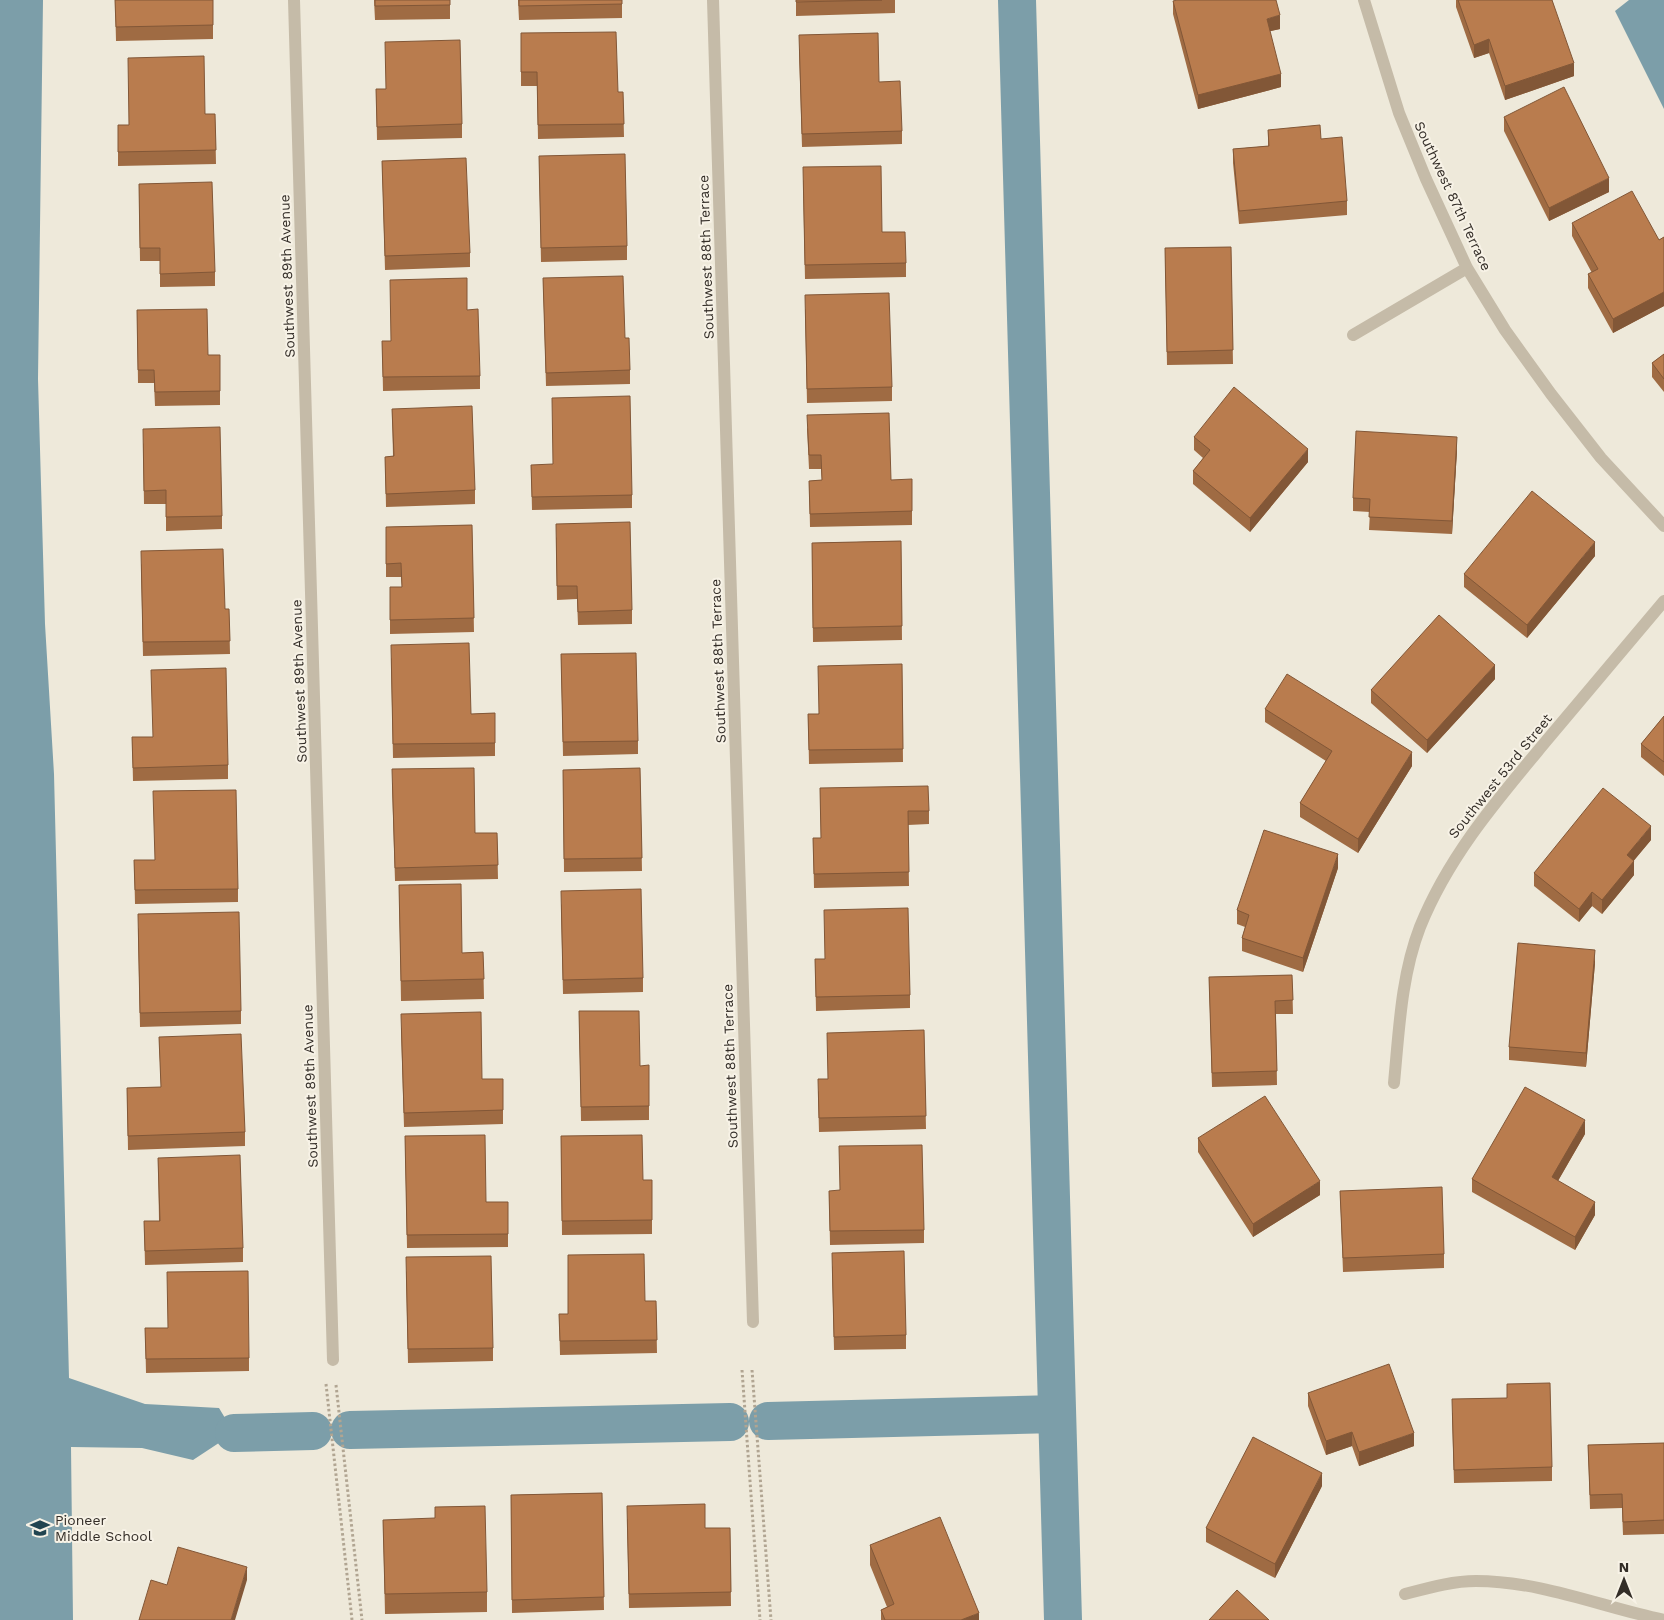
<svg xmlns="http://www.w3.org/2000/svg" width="1664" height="1620" font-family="'Work Sans',sans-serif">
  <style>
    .water { fill: #7c9ea9 }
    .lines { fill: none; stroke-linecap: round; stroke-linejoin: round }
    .canal { stroke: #7c9ea9; stroke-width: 38 }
    .path { stroke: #b1a592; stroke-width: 3; stroke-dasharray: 2.5 2.5; stroke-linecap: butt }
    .minor { stroke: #c5bba8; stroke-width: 12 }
    .wall { fill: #9f6b43 }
    .shaded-wall { fill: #825737 }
    .building { fill: #b97c4e; stroke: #825737 }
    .labels { text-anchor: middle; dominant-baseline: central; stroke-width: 4; stroke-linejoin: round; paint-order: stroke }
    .street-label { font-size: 14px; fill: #332d27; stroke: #f7f2e6 }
    .poi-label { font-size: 14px; fill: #332d27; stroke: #f7f2e6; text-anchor: start }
  </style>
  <rect width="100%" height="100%" fill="#eee9da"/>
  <!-- water -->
  <path class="water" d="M0,0H43L38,379L45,624L54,774L69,1378L145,1404L219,1408L234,1433L193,1460L142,1448L71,1447L73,1620H0Z
    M1629,0H1664V109L1615,11Z"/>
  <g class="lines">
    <!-- canal -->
    <path class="canal" d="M1017,0L1063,1620
      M768,1421L1057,1414
      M350,1430L730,1422
      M234,1433L313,1431"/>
    <!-- path -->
    <path class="path" d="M742,1370L760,1620
      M752,1370L771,1620
      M326,1384L352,1620
      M336,1385L362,1620"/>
    <!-- minor -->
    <path class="minor" d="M294,0L333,1360
      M713,0L753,1322
      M1364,0L1399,113L1426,179L1467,268L1505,330L1551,394L1601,458L1664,526
      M1353,335L1467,268
      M1394,1083C1399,1031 1401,976 1420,927C1449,855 1498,799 1547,740C1586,694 1625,647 1664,601
      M1405,1594C1428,1588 1452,1581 1476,1581C1541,1581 1602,1607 1664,1620"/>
  </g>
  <!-- wall -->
  <path class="wall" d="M115,0H213V39L116,41Z
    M374,0L450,5V19L375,20Z
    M518,0H622V18L519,20Z
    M796,0H895V13L796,16Z
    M1456,0H1552L1574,76L1505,100L1489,53L1474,58L1456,7Z
    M1173,1L1280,29L1270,31L1281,87L1198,109L1173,14Z
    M521,33L618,92H623L624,137L538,139L537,86H521Z
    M799,49L879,82L902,131V144L802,147Z
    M376,89L462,124V138L377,140Z
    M205,114H215L216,164L118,166V125H129Z
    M1504,117L1609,192L1549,221L1504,131Z
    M1268,130L1321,139L1347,201V215L1239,224L1233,163V149L1268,146Z
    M539,156L627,246V260L541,262Z
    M382,161L470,253V267L385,270Z
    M803,180L882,232L906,263V277L805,279Z
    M139,184L215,272V286L160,287V261H140Z
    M1572,223L1659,240L1664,237V306L1613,333L1588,288V274L1592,273L1572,236Z
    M1231,247L1233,364L1167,365L1165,248Z
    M543,278L625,338L630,370V384L546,386Z
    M805,309L892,387V401L807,403Z
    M137,310L208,355H220V405L155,406L154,383H138Z
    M467,310L480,376V389L383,391L382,341H391Z
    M1664,354V392L1652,377V363Z
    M392,409L475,490V504L386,507L385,457L393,456Z
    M807,428L891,480L912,511V525L810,527L809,481L822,480L821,469H809Z
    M1194,437L1308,462L1250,532L1193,484V471L1203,458L1194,450Z
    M143,443L222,516V529L166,531V504H144Z
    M1457,450L1452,534L1369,530L1370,512L1353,511V498Z
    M531,465L632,495V508L532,510Z
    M472,525L474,632L390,634V587H402L401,577H386V527Z
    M556,537L632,610V624L578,625L577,599L557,600Z
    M901,541L902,640L813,642L812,543Z
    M1595,556L1527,638L1464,587V574Z
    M141,564L225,609H229L230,654L143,656Z
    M561,654L638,741V754L563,756Z
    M391,658L471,714L495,713V756L393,758Z
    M902,664L903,762L809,764L808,714H818Z
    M1495,679L1427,753L1371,703V690Z
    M1265,709L1412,766L1358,853L1300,817V803L1326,761L1265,722Z
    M1664,716V776L1641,757V744Z
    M132,737L228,765V779L133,781Z
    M640,768L642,871L564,872L563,770Z
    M392,783L475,833H497L498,879L395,881Z
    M820,788L929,811V824L908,825L909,886L814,888L813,838H821Z
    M1651,840L1633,861L1634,875L1602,914L1592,906L1579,922L1534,886V873Z
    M134,860L238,889V902L135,904Z
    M1338,868L1303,972L1242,951V938L1245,927L1237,924V910Z
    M399,885L462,953L483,952L484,999L401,1001Z
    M561,904L643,978V992L563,994Z
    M138,928L241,1011V1024L140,1027Z
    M815,959L910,995V1008L816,1011Z
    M1595,963L1586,1067L1509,1060V1047Z
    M1292,975L1293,1014H1276L1277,1085L1212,1087L1209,977Z
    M579,1011L640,1066L649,1106V1120L581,1121Z
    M401,1028L482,1079H503V1124L404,1127Z
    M924,1030L926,1129L819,1132L818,1092L828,1079Z
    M159,1037L245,1132V1146L128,1150L127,1088L161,1087Z
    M1585,1134L1558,1181L1595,1215L1575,1250L1472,1192V1179Z
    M405,1136L486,1202L508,1234V1247L407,1248Z
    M561,1136L643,1180H652V1234L562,1235Z
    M1198,1138L1320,1195L1253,1237L1198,1152Z
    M158,1158L243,1248V1262L145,1265L144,1221H159Z
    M829,1191L924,1230V1243L830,1245Z
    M1340,1191L1444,1254V1268L1343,1272Z
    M832,1266L906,1335V1349L834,1350Z
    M406,1271L493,1348V1361L408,1363Z
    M645,1301H656L657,1353L560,1355L559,1314H568Z
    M145,1328L249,1358V1371L146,1373Z
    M1308,1393L1414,1446L1359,1466L1352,1446L1326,1455L1308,1406Z
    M1507,1398L1552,1467V1481L1454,1483L1452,1413Z
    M1664,1443V1534L1623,1535L1622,1508L1590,1509L1588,1445Z
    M1322,1486L1275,1578L1206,1542V1528Z
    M602,1493L604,1610L512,1613L511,1495Z
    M627,1519L705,1528H730L731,1606L629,1608Z
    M383,1520L487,1592V1612L385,1614Z
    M870,1545L979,1620H881V1610L887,1607L870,1565Z"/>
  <!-- shaded-wall -->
  <path class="shaded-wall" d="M1280,15V29L1267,32V19Z
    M1489,39V53L1474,58V45Z
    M1574,63V76L1505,100V86Z
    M1281,74V87L1198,109V95Z
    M1609,178V192L1549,221V208Z
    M1664,292V306L1613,333V319Z
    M1457,437V450L1452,534V521Z
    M1308,449V462L1250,532V518Z
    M1595,542V556L1527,638V625Z
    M1495,665V679L1427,753V740Z
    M1412,752V766L1358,853V839Z
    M1651,826V840L1627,869V855Z
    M1338,854V868L1303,972V958Z
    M1634,861V875L1602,914V900Z
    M1592,892V906L1579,922V909Z
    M1595,950V963L1586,1067V1053Z
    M1585,1120V1134L1552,1191V1177Z
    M1320,1181V1195L1253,1237V1224Z
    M1595,1202V1215L1575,1250V1237Z
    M1352,1432V1446L1326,1455V1441Z
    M1414,1433V1446L1359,1466V1452Z
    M1322,1473V1486L1275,1578V1564Z
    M247,1567V1580L235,1620H231Z
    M979,1613V1620H961Z"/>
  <!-- building -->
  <path class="building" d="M115,0H213V25L116,27Z
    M375,0H450V5L375,6Z
    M519,0H622V4L519,6Z
    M796,0H882L796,2Z
    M1177,0H1276L1280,15L1267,19L1281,74L1198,95L1173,1Z
    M1458,0H1552L1574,63L1505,86L1489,39L1474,45Z
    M616,32L618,92H623L624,124L538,125L537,72H521V33Z
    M878,33L879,82L900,81L902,131L802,134L799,35Z
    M460,40L462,124L377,127L376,89H386L385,42Z
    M204,56L205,114H215L216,150L118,152V125H129L128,58Z
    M1564,87L1609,178L1549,208L1504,117Z
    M1320,125L1321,139L1342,137L1347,201L1239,211L1233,149L1269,146L1268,130Z
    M625,154L627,246L541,248L539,156Z
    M466,158L470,253L385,256L382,161Z
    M881,166L882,232H905L906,263L805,265L803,167Z
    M212,182L215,272L160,274V248H140L139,184Z
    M1632,191L1659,240L1664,237V292L1613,319L1588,274L1598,269L1572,223Z
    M1231,247L1233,350L1167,352L1165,248Z
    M623,276L625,338H629L630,370L546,373L543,278Z
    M467,278V310L478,309L480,376L383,377L382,341H391L390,280Z
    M889,293L892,387L807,389L805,295Z
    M207,309L208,355H220V391L155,392L154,370H138L137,310Z
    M1664,354V379L1652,363Z
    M1234,387L1308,449L1250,518L1193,471L1210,450L1194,437Z
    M630,396L632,495L532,497L531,465L553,464L552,398Z
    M472,406L475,490L386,494L385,457L394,456L392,409Z
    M889,413L891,480L912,479V511L810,514L809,481L822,480L821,455H809L807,415Z
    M220,427L222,516L166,517V490L144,491L143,429Z
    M1356,431L1457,437L1452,521L1369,517L1370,499L1353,498Z
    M1532,491L1595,542L1527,625L1464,574Z
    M630,522L632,610L578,612L577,586H557L556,524Z
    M472,525L474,618L390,620V587H402L401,563L386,564V527Z
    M901,541L902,626L813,628L812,543Z
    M223,549L225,609H229L230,641L143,642L141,551Z
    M1439,615L1495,665L1427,740L1371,690Z
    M469,643L471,714L495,713V743L393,744L391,645Z
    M636,653L638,741L563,742L561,654Z
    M902,664L903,749L809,750L808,714H819L818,666Z
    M226,668L228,765L133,768L132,737H153L151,670Z
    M1287,674L1412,752L1358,839L1300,803L1332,751L1265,709Z
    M1664,716V762L1641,744Z
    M474,768L475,833H497L498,865L395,868L392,769Z
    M640,768L642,858L564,859L563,770Z
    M928,786L929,811H908L909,872L814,874L813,838H821L820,788Z
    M1603,788L1651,826L1627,855L1634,861L1602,900L1592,892L1579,909L1534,873Z
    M236,790L238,889L135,890L134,860H155L153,791Z
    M1264,830L1338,854L1303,958L1242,938L1249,915L1237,910Z
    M461,884L462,953L483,952L484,979L401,981L399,885Z
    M641,889L643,978L563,980L561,891Z
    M908,908L910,995L816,997L815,959H825L824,910Z
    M239,912L241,1011L140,1013L138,914Z
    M1518,943L1595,950L1586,1053L1509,1047Z
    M1292,975L1293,1000L1275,1001L1277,1071L1212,1073L1209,977Z
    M579,1011H639L640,1066L649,1065V1106L581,1107Z
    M481,1012L482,1079H503V1110L404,1113L401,1014Z
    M924,1030L926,1116L819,1118L818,1079H828L827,1033Z
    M241,1034L245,1132L128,1136L127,1088L161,1087L159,1037Z
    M1525,1087L1585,1120L1552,1177L1595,1202L1575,1237L1472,1179Z
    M1265,1096L1320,1181L1253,1224L1198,1138Z
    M485,1135L486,1202H508V1234L407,1235L405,1136Z
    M642,1135L643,1180H652V1220L562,1221L561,1136Z
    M922,1145L924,1230L830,1231L829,1191L840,1190L839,1146Z
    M240,1155L243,1248L145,1251L144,1221H160L158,1158Z
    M1442,1187L1444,1254L1343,1258L1340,1191Z
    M904,1251L906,1335L834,1337L832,1253Z
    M644,1254L645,1301H656L657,1340L560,1341L559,1314H568V1255Z
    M491,1256L493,1348L408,1349L406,1257Z
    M248,1271L249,1358L146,1359L145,1328H168L167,1272Z
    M1389,1364L1414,1433L1359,1452L1352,1432L1326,1441L1308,1393Z
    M1550,1383L1552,1467L1454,1470L1452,1399L1507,1398V1384Z
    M1253,1437L1322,1473L1275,1564L1206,1528Z
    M1664,1443V1520L1623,1522L1622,1494L1590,1495L1588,1445Z
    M602,1493L604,1597L512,1600L511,1495Z
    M705,1504V1528H730L731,1592L629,1594L627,1506Z
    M485,1506L487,1592L385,1594L383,1520L435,1518V1507Z
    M940,1517L979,1613L961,1620H885L881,1610L894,1604L870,1545Z
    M178,1547L247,1567L231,1620H139L151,1580L167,1585Z
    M1237,1590L1269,1620H1209Z"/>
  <!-- icons -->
  <defs>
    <symbol id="school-bare" viewBox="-9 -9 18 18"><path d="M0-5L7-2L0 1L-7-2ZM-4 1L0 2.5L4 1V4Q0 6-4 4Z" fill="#214450" stroke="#f7f2e6" stroke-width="2.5" paint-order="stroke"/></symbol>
  </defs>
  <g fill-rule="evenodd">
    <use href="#school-bare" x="26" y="1514" width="28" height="28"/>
  </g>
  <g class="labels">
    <!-- street labels -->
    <g class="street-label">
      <text transform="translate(1453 196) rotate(65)">Southwest 87th Terrace</text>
      <text transform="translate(706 257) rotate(-92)">Southwest 88th Terrace</text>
      <text transform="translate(287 276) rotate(-92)">Southwest 89th Avenue</text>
      <text transform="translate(718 661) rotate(-92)">Southwest 88th Terrace</text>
      <text transform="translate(299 681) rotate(-92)">Southwest 89th Avenue</text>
      <text transform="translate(1500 776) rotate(-51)">Southwest 53rd Street</text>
      <text transform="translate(730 1066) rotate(-92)">Southwest 88th Terrace</text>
      <text transform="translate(310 1086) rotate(-92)">Southwest 89th Avenue</text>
    </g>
    <!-- poi labels -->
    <g class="poi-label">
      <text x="55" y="1520">Pioneer<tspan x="55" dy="16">Middle School</tspan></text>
    </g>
  </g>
  <!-- north arrow -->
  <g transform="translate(1624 1580)" stroke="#f7f2e6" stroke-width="4" paint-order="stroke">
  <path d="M0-4L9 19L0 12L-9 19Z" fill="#332d27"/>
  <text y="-8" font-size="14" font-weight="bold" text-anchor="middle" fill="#332d27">N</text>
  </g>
</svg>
